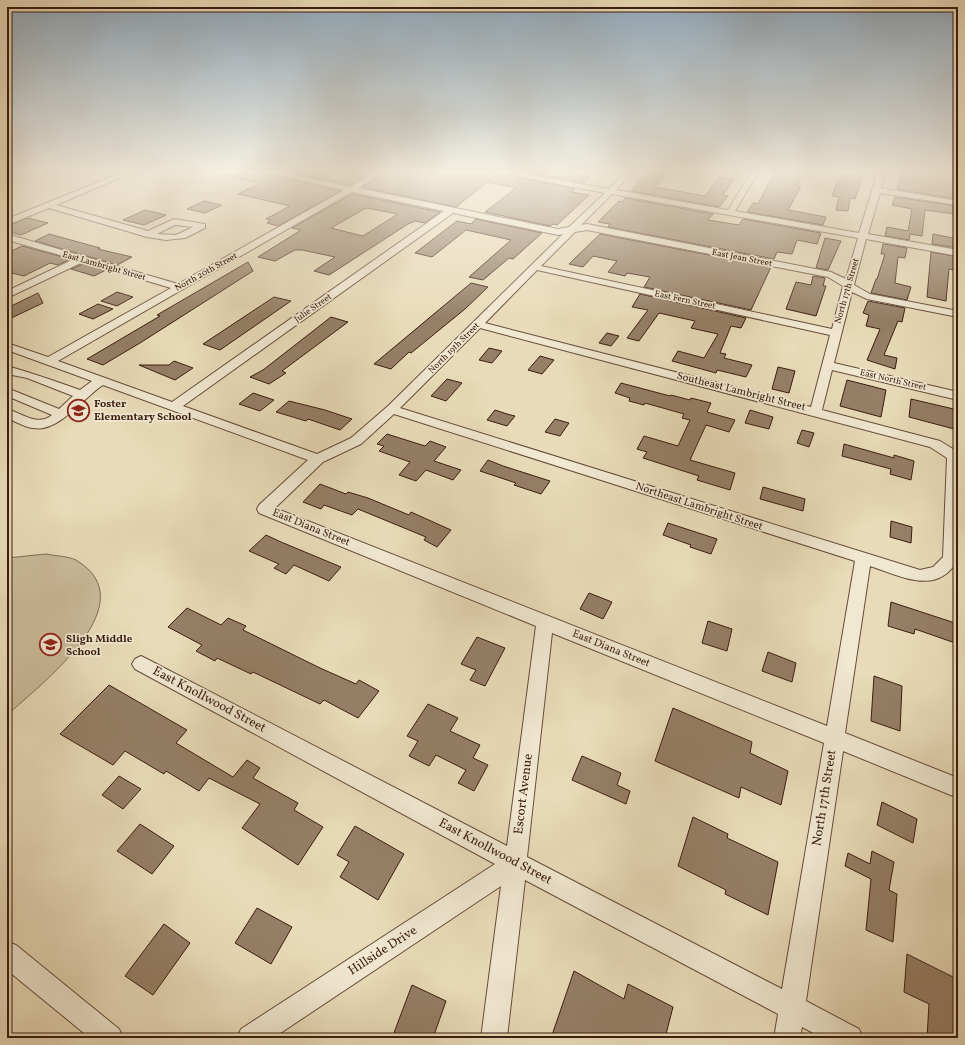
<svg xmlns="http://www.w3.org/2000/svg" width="965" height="1045" font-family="Vollkorn,serif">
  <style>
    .green { fill: #cbbb9c; stroke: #826c55 }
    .building { fill: #957f67; stroke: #3a1c0e; fill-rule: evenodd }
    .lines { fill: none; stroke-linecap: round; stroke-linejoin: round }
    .minor-casing { stroke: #664c39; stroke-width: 2 }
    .minor { fill: #f1e8d2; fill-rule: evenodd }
    .labels { text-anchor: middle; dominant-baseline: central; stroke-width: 3.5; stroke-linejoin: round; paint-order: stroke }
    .far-street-label { font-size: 9px; fill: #3a1c0e; stroke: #f1e8d2 }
    .street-label { font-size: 11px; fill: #3a1c0e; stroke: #f1e8d2 }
    .poi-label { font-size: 11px; font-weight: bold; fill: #3a1c0e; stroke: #f1e8d2; text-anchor: start }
    .near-street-label { font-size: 13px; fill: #3a1c0e; stroke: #f1e8d2 }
  </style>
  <rect width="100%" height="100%" fill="#e9dbb9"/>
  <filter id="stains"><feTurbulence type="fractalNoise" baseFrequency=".005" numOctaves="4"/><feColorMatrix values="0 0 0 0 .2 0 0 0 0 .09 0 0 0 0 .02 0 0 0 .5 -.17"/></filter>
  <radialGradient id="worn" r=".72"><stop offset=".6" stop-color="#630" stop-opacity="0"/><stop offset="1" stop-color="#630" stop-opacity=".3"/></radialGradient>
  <!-- green -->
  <path class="green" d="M46,554C55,556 68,556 76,560C148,603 41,684 7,715V558Z"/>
  <!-- building -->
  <path class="building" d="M231,171H258L340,191L278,226L267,223L271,220L266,219L290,206L238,194L260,183L231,177Z
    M284,171H354L368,174L350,185Z
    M387,171H490L575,189L571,192L589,195L557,225L553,224L550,226L485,212L516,188L487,182L456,207L362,187L380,177L386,178Z
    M520,171H558L590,177L583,183Z
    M650,171H669L655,187L705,196L719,177L734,179L723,195L728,196L719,207L631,191Z
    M775,171H804L797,186H801L788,210L826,217L823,225L747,212L753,203L758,204Z
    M848,171H863L860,184L855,199L850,198L848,211L836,210L839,197L832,196L838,180L841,181L843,175L847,176Z
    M902,171H941L958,174V197H956V199L897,189Z
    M352,194L440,212L425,223L415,221L408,224L329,275L314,271L335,257L302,250H295L275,261L258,257L301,230L292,228ZM366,208L398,214L363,236L331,228Z
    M895,197L955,206L954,214L925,210L922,236L910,234L909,240L885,236L887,227L908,231L912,209L892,205Z
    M625,198L713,214L708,220L739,225L743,219L821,233L817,244L797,240L792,254L777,252L774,259L608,227L610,224L598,222L619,201L622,202Z
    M204,201L222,205L205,213L187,209Z
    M145,210L166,215L144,225L123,220Z
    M28,218L48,223L21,235L7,231V226Z
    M476,219L542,233L513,259L509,258L483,280L469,277L511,240L466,230L432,257L415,253L457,221L471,224Z
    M49,234L100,248L98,249L132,257L117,265L35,241Z
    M600,234L771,267L751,310L644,287L650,277L627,273L625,276L608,272L617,261L593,256L583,267L569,264Z
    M933,234L958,239V248L932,244Z
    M825,238L841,241L828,270L816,268Z
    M883,244L907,248L905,258L898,257L895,283L911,287L907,300L871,293L876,279H877L885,254H881Z
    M22,246L70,259L58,265L50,263L24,276L7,272V253Z
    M931,252L958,257V271L949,269L946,301L927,297Z
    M248,262L253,271L140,343L103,365L87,359L160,316L157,315Z
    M83,264L106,270L94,276L71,269Z
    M813,276L825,278L823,286H826L816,316L786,309L796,282L811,285Z
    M471,283L488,287L465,309L411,353L409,352L391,369L374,364Z
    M117,292L133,297L117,306L101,301Z
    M38,293L43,303L7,320V308Z
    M640,294L746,318L741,328L731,326L720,353L726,354L724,358L752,365L746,377L717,370L716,373L672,361L678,351L704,358L718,334L691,328L695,321L659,313L639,341L627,338L648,310L632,307Z
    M274,297L291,301L220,350L203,344Z
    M868,301L905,308L902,322L898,321L884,355L897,358L895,369L867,360L880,329L866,326L869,315L863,313Z
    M98,304L113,309L93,319L79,314Z
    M331,317L348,322L282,371L286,373L269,384L250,377L263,370Z
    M607,333L619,336L611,346L599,343Z
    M489,348L502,351L492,363L479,360Z
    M540,356L554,360L542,374L528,370Z
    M174,361L193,368L175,380L139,365H169Z
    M778,367L795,371L789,393L772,389Z
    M447,379L462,383L446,401L431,396Z
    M847,380L886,390L881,417L840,406Z
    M621,383L670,396L671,395L690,400L691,398L711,403L707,412L735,420L729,432L706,425L690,460L735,473L730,490L697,480L699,476L643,458L647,452L637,449L644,436L678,446L690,420L682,418L684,414L645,403L644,405L629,401L630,398L615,393Z
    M253,393L274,400L260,411L239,404Z
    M911,399L958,410V430L909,417Z
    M289,401L325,410L352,419L340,430L308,419L306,421L276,412Z
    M495,410L507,414L515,416L507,426L487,420Z
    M750,410L773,417L769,429L745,423Z
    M555,419L569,423L560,436L545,432Z
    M802,430L814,433L809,447L797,443Z
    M387,434L425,446L430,441L446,447L434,461L461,470L453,480L426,470L416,481L399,475L410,462L379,451L384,446L377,444Z
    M844,444L894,458V455L914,461L911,480L890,474L891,469L842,456Z
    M488,460L503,466L550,481L541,494L514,485L516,483L480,471Z
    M320,484L346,494L348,492L368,498L409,515L411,512L451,530L437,547L424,540L426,537L358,509L352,515L324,505L321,509L303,502Z
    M763,487L805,499L803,511L760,499Z
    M891,521L912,527L911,543L890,537Z
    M668,523L717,539L711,554L690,547L691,545L663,535Z
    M266,535L281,542L341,567L329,581L294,565L286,574L274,568L279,564L249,551Z
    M589,593L612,602L603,619L580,609Z
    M891,602L958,624V644L915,629L914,634L888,626Z
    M187,608L221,625L228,618L246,626L243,630L320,668L356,684L359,680L379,691L358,718L324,700L320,704L253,672L251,674L217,658L215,661L196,651L202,645L168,627Z
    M708,621L732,629L727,651L702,643Z
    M477,637L505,648L485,686L470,680L476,670L461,664Z
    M768,652L796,663L792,682L762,671Z
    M874,676L902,686L900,731L871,721Z
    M109,685L187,730L176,743L233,777L247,760L260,768L253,778L298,803L294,810L323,827L298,865L242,828L260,804L209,778L199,791L166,771L164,774L125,751L113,765L60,734Z
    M428,704L458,718L450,731L480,745L473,758L488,765L474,791L458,783L466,770L436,755L429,766L409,756L418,741L407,736Z
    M673,708L752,742L750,753L788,771L781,805L741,787L739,798L655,761Z
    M582,756L621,773L617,785L630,791L626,804L572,780Z
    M119,776L141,789L123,809L102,795Z
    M882,802L917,819L913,843L877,825Z
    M693,817L728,834L727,838L778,862L768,915L725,894L726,890L678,866Z
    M140,824L174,846L152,874L117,851Z
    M355,826L404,854L378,900L340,877L349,862L337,855Z
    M872,851L894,862L889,890L897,894L893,942L866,930L871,879L845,866L848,853L870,864Z
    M257,908L292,927L271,964L235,943Z
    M164,924L190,943L153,995L125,976Z
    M907,954L955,978L953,1038H927L929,1004L904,992Z
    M574,971L624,999L628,984L673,1007L665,1038H551Z
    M412,985L446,1001L433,1038H392Z"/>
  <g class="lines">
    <defs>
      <path id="minor" d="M126,171H136L56,205L148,231L174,219L205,224V228L185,238L166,240L147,237L49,208L7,225V219ZM175,225L193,227L176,235L157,234Z
        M259,171H275L350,187L377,171H386L358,188L558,229L569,227L605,193L491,171H509L609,189L626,171H634L616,190L728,210L752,171H759L735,211L859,233L878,171H886L881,188L958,201V205L880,193L868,234L958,250V256L866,239L854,285L870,294L958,311V317L867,299L852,292L834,363L958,392V400L832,370L822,410L940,441L958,452V559C938,597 901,576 870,566L845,733L958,778V798L843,751L806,1001L859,1029L863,1038H823L802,1027L800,1038H774L778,1014L525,880L507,1038H481L501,886L273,1038H237L241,1029L495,864L135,669L132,664L135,659L141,656L147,659L507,846L536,626L259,513L257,509L259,505L308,460L103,385C83,398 58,433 33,428C24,427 15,421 7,418V409C22,413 37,427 52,415L7,396V388L59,409L73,396L27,378L7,374V366C32,373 55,381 80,390L92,381L7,350V343L48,357L171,288L83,262L7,298V291L74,259L7,240V234L178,284L344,190ZM352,192L444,211L172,402L58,361ZM612,194L858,238L846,279L831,272L587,224L581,225ZM453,213L558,235L563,234L388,406L351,438L317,454L183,406ZM587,230L828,277L843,286L832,329L541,266L575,232ZM537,270L830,335L811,407L485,323ZM480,328L930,447L947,458L943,557L933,567L920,570L400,408ZM394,414L855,561L827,726L275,508L323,462L361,444ZM552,633L824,743L782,989L527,857Z
        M7,942L16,945L119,1029L123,1038H90L7,970Z"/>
    </defs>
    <!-- minor casing -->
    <use href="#minor" class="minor-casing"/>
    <!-- minor -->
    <use href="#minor" class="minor"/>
  </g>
  <!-- sky -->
  <linearGradient id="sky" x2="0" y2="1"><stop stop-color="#91aabe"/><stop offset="0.54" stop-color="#f5efe0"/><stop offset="1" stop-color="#f5efe0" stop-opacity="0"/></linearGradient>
  <rect width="965" height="318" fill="url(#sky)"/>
  <!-- icons -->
  <defs>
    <symbol id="school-ring" viewBox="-11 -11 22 22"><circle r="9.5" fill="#f1e8d2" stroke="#8f2418" stroke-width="1.5"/><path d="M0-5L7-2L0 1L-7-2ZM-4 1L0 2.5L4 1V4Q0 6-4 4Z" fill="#8f2418"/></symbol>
  </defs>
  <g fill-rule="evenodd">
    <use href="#school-ring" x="66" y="398" width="25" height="25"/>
    <use href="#school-ring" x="38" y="632" width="25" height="25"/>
  </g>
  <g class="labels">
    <!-- far-street labels -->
    <g class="far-street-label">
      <text transform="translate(742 258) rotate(11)">East Jean Street</text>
      <text transform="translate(104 266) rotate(16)">East Lambright Street</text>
      <text transform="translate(206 272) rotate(-29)">North 20th Street</text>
      <text transform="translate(847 291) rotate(-74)">North 17th Street</text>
      <text transform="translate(685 300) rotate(12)">East Fern Street</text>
      <text transform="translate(313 308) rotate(-35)">Julie Street</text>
      <text transform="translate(454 348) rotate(-45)">North 19th Street</text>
      <text transform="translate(893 380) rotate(13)">East North Street</text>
    </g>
    <!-- street labels -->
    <g class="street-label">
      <text transform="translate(741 392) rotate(14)">Southeast Lambright Street</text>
      <text transform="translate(699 507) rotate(18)">Northeast Lambright Street</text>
      <text transform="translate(311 528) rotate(22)">East Diana Street</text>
      <text transform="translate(611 649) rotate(22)">East Diana Street</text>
    </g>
    <!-- poi labels -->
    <g class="poi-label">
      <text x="94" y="404">Foster<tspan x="94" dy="13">Elementary School</tspan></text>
      <text x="66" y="639">Sligh Middle<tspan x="66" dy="13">School</tspan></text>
    </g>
    <!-- near-street labels -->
    <g class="near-street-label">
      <text transform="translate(209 700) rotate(28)">East Knollwood Street</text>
      <text transform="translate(524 794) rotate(-83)">Escort Avenue</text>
      <text transform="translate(825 798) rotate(-81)">North 17th Street</text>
      <text transform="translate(495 852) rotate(28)">East Knollwood Street</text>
      <text transform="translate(383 951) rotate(-33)">Hillside Drive</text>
    </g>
  </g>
  <!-- margin -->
  <rect width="965" height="1045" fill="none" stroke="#e9dbb9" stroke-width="24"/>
  <rect x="8" y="8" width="949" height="1029" fill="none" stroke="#3a1c0e" stroke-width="2"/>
  <rect x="12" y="12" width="941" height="1021" fill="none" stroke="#3a1c0e"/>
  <rect width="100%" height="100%" filter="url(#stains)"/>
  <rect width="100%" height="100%" fill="url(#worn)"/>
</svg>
